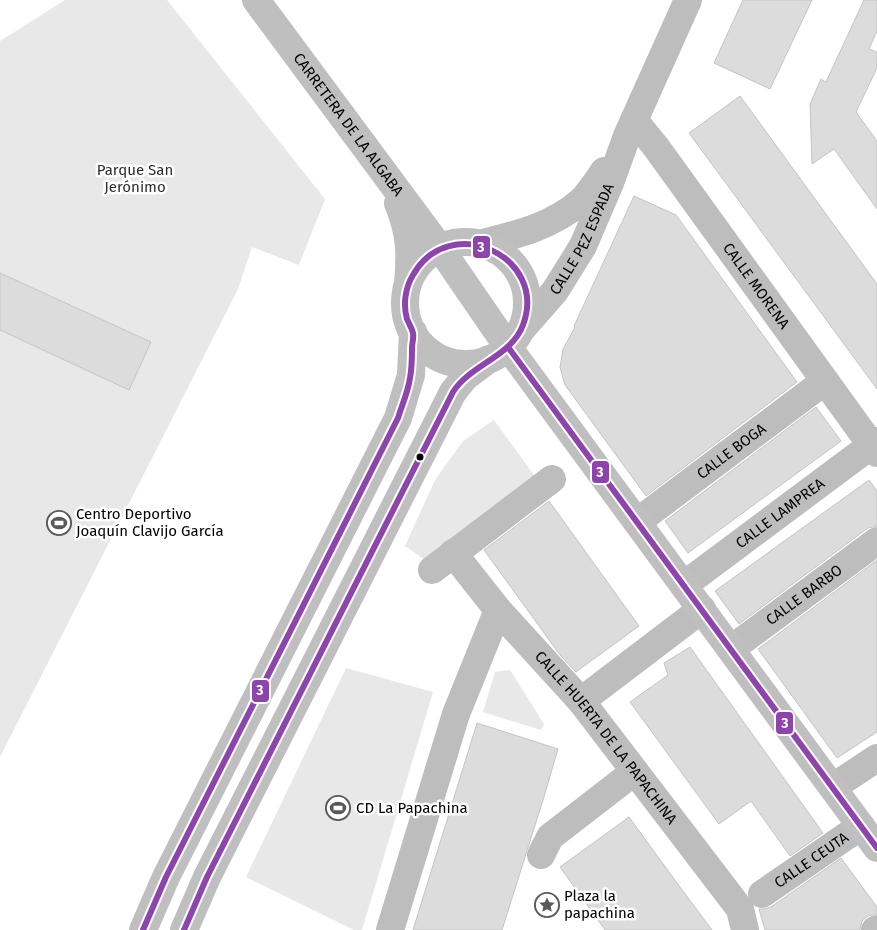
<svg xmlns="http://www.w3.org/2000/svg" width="877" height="930" font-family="'Fira Sans',sans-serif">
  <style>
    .green { fill: #e8e8e8 }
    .building { fill: #dcdcdc; stroke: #c4c4c4 }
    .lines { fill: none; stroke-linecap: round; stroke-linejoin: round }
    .street { stroke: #bdbdbd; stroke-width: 28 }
    .secondary { stroke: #bfbfbf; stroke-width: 28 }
    .bus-1-casing { stroke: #fff; stroke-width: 10 }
    .bus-1 { stroke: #8e44ad; stroke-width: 6 }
    .bus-dot { fill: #000; stroke: #fff; stroke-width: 2 }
    .labels { text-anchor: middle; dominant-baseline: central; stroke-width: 5; stroke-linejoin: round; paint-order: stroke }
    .street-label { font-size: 15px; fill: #000; stroke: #fff }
    .park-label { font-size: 15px; fill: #2d2d2d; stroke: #fff }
    .poi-label { font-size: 15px; fill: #000; stroke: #fff; text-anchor: start }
    .line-badge { stroke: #fff; stroke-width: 2 }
    .badge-label { font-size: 14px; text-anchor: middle; font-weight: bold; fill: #fff }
  </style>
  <rect width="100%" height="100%" fill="#fff"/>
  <!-- green -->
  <path class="green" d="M65,0H167L325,199L299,265L252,247L238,289L0,757V41Z
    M494,420L539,482L429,563L405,546L435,480L463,441Z
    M346,668L433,692L362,930H354L246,877Z
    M510,670L544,724L541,730L483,712L495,672Z"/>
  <!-- building -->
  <path class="building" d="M743,0H812L770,89L714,63Z
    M864,0H877V31L869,49L877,52V68L856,112L877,141V209L834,149L812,164L810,104L821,79L826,82Z
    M740,96L877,284V389L689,133Z
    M634,196L676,215L797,382L646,496L565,385L560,367L563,349L575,327L574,326Z
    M0,273L151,342L129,390L0,330Z
    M816,407L841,441L688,553L665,521Z
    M869,480L877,491V526L868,528L739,624L715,591Z
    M549,501L639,626L576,672L560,655L484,550Z
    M877,560V732L837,758L758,649Z
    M690,647L823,833L790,856L751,801L719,824L630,702L668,675L664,663Z
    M477,723L558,749L543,800L502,930H413Z
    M629,817L677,883L712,930H605L560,867Z
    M841,858L877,907V914L868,916L862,921L860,930H765L759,909H764L771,907Z"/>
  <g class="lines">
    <!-- street -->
    <g class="street">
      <path id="s1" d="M634,120L656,147L877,453"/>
      <path d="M479,244C515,235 551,227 580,202C589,194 597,181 604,171"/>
      <path id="s2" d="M520,331L555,291L583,246L610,183L627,136L688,0"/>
      <path id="s3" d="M637,522L825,381"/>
      <path id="s4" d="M453,553L498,610L581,701L740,909L745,930"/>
      <path d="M432,570L552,479"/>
      <path id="s5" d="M684,585L877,441"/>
      <path id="s6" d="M731,649L877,541"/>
      <path d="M581,701L702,609"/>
      <path d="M833,787L877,758"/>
      <path d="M541,855L550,837L634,772"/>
      <path id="s7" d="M762,894L861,826"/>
      <path d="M390,930L456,714L498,610"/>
      <path d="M875,930L877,929"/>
    </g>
    <!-- secondary -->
    <g class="secondary">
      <path id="s8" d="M256,0L440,248L508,347L877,848"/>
      <path d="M398,203C410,233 411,252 408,283"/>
      <circle cx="466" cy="303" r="61"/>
      <path d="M143,930L166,877L398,418L411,375L413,332"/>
      <path d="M184,930L207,877L453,392L465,377L489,359"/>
    </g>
    <defs>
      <path id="bus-1" d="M508,347L877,848
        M143,930L166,877L398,418C402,405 408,392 410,378C412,368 412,358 412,348C412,343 414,338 413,333C412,328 409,324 407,319C403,305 405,288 413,275C449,211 549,256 523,325C511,357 471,364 453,392L207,877L184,930"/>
    </defs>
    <!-- bus-1 casing -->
    <use href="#bus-1" class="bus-1-casing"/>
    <!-- bus-1 -->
    <use href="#bus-1" class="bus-1"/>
  </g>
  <!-- icons -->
  <defs>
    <symbol id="stadium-ring" viewBox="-11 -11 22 22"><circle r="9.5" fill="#fff" stroke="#595959" stroke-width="1.5"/><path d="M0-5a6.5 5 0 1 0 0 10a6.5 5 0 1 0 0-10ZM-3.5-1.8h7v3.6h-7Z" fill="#595959"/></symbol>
    <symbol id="sight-ring" viewBox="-11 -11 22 22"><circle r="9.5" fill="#fff" stroke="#595959" stroke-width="1.5"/><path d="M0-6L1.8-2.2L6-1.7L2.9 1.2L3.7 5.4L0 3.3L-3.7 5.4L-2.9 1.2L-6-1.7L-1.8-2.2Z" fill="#595959"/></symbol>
  </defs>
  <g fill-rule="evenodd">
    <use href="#stadium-ring" x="45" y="509" width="28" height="28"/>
    <use href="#stadium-ring" x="324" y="794" width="28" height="28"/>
    <use href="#sight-ring" x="533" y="891" width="28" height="28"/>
  </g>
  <!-- markers -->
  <circle class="bus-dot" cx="420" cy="457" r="4.5"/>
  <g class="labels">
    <!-- street labels -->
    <g class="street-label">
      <text stroke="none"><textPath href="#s8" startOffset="155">CARRETERA DE LA ALGABA</textPath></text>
      <text stroke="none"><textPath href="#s2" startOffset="112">CALLE PEZ ESPADA</textPath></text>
      <text stroke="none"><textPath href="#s1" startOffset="206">CALLE MORENA</textPath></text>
      <text stroke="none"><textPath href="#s3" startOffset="118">CALLE BOGA</textPath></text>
      <text stroke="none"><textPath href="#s5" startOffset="120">CALLE LAMPREA</textPath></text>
      <text stroke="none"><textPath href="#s6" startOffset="91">CALLE BARBO</textPath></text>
      <text stroke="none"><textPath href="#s4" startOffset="240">CALLE HUERTA DE LA PAPACHINA</textPath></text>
      <text stroke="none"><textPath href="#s7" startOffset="60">CALLE CEUTA</textPath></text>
    </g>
    <!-- park labels -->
    <g class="park-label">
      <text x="135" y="170">Parque San<tspan x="135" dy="17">Jerónimo</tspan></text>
    </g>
    <!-- poi labels -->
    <g class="poi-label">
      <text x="76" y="514">Centro Deportivo<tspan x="76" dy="17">Joaquín Clavijo García</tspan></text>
      <text x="356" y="808">CD La Papachina</text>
      <text x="564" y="896">Plaza la<tspan x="564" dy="17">papachina</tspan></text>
    </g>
  </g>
  <g class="line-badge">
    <rect x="472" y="235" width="19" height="24" rx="5" fill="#8e44ad"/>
    <rect x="591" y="460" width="19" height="24" rx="5" fill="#8e44ad"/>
    <rect x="251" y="679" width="19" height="24" rx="5" fill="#8e44ad"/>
    <rect x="775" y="711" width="19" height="24" rx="5" fill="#8e44ad"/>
  </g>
  <g class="badge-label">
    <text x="481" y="252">3</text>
    <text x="600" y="477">3</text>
    <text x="260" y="695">3</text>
    <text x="785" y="728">3</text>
  </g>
</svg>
